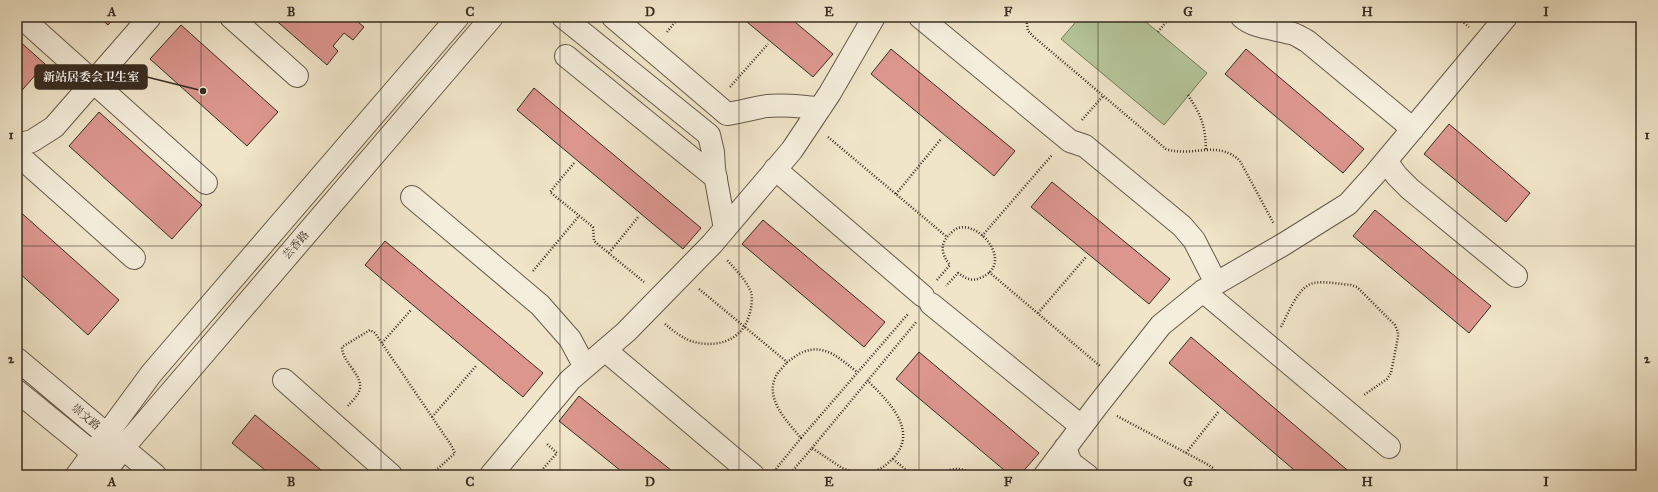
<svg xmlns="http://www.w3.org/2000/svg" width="1658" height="492" font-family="'IM FELL Great Primer','Noto Serif SC',serif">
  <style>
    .green { fill: #b5c69a; stroke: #76795e }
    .building { fill: #dc968e; stroke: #372c21 }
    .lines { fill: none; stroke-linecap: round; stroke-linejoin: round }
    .minor-casing { stroke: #655a4b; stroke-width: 24 }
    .path { stroke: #372c21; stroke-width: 2.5; stroke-dasharray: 1 2; stroke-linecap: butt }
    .minor { stroke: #f5eedc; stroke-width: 22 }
    .grid { fill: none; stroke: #372c21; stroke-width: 1; stroke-opacity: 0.55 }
    .labels { text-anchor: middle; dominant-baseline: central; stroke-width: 3.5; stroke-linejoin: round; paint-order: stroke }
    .street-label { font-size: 11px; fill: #372c21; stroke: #f5eedc }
    .leader { fill: none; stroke: #372c21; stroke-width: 1.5 }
    .callout-dot { fill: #372c21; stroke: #f5eedc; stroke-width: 1.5 }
    .callout { fill: #372c21; stroke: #372c21; stroke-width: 1.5 }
    .callout-label { font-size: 12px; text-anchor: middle; font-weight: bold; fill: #fff }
    .neatline { fill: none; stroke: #372c21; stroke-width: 1.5 }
    .grid-label { font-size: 13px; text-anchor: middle; font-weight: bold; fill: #372c21 }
  </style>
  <rect width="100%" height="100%" fill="#f0e5c9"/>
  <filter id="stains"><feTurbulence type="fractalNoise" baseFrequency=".005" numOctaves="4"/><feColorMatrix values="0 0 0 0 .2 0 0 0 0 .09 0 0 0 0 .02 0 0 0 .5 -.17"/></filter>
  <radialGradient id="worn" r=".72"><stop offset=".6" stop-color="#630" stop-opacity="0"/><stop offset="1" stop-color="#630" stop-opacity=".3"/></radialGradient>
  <!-- green -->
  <path class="green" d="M1080,17H1140L1207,73L1164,125L1061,39Z"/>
  <!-- building -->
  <path class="building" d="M99,17H115L108,25Z
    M272,17H330L334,20L337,17H352L364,27L353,40L344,33L333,46L338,51L327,65Z
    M741,17H789L833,54L813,77Z
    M181,25L278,112L247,146L150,59Z
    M17,39L45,64L17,96Z
    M891,49L1015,151L994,176L871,74Z
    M1246,49L1364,149L1343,173L1225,74Z
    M534,88L701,228L683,249L517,110Z
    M99,112L202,205L172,239L69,146Z
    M1449,124L1530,193L1506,222L1424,154Z
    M1052,182L1170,279L1149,304L1031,207Z
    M17,209L119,300L88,335L17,271Z
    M1375,210L1491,306L1469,333L1353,236Z
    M763,220L885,322L864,347L742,244Z
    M385,241L543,373L523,397L365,265Z
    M1191,337L1353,475H1300L1169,363Z
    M919,352L1039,453L1020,475H1010L896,379Z
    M579,396L677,475H626L559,421Z
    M255,415L327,475H271L232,443Z"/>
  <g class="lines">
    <defs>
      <path id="minor" d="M21,17L206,183
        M231,17L297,76
        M563,17L709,135L713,152L714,169L725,229
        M613,17L727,114C741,112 754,108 767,106C784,104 803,107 820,108
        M920,17L1070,141L1085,146L1182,226L1194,240L1216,283
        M1242,17C1255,28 1273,28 1290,33C1296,34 1301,38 1307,41L1413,129
        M566,56L716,178
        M17,145L32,141L54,127L150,17
        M17,154L134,258
        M1386,161L1397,176L1410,189L1516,276
        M775,169L923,296
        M412,197L540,305L570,339L585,367
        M1203,291L1389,447
        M931,304L1081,426
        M605,350L753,475
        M17,359L155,475
        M284,380L391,475
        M17,391L104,462
        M1065,448L1071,463L1087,475
        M77,475L151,374L458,17
        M103,475L123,448L492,17
        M491,475L570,380L626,332L712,244L792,150L830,93L874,17
        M1045,475L1097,406L1161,325L1203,291L1284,244L1348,204L1375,174L1506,17"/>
    </defs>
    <!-- minor casing -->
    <use href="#minor" class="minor-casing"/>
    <!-- path -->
    <path class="path" d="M1026,17L1028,31L1034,37L1166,149C1192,158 1218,139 1240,161L1274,224
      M1457,17L1469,27
      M667,32L679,17
      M1158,32L1170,17
      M730,87L768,44
      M1188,95C1202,117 1205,125 1206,150
      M1082,120L1103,96
      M828,137L947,237
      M574,163L550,192L593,227L594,241L644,282
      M896,194L941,139
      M982,236L1052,155
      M609,253L639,216
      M533,271L579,216
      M989,272L1100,366
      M937,280L950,265C942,255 939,245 949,235C951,233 955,229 958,228C981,221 1015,265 980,278C972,282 965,278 958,273L946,286
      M699,289L787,362C792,359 798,354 803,352C826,343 841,360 857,372
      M1038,313L1086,257
      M665,324C672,330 680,336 688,340C712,349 741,343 749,316C751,310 753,299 751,292C746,280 736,270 727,260
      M1281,327C1288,314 1298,286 1314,283C1325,281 1340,284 1351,285L1357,287L1395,325L1398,332V337L1391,373L1387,379L1364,395
      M382,343L411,310
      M348,406C352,401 359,395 360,388C362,374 342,362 342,347L370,330L375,333L451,445L455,453L431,475
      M1117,416L1205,463L1213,468L1217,475
      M432,417L476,366
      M801,438L908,314
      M812,448L917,321
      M1186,453L1219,411
      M893,459L912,475
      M776,469L801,438C787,421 763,398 777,374C780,370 784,366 787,362
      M545,475L541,471L557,453L546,443
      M789,475L812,448L842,468L861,475
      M864,475C876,472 887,466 895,456C918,429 887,400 867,380
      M939,475C952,467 962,467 975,475"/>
    <!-- minor -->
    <use href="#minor" class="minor"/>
  </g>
  <!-- grid -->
  <path class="grid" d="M201,17V475M381,17V475M560,17V475M739,17V475M919,17V475M1098,17V475M1277,17V475M1457,17V475M17,246H1641"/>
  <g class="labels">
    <!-- street labels -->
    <g class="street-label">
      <text transform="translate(296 245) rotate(-49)">芸香路</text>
      <text transform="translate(86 417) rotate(40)">崇文路</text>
    </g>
  </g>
  <!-- callouts -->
  <path class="leader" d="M203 91L147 77"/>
  <circle class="callout-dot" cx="203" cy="91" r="4"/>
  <rect class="callout" x="35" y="65" width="112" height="24" rx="4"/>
  <g class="callout-label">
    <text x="91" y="81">新站居委会卫生室</text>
  </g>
  <!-- margin -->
  <rect width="1658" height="492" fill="none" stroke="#f0e5c9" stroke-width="44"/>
  <rect x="22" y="22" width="1614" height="448" class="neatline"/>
  <g class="grid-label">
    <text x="112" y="16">A</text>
    <text x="291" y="16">B</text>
    <text x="470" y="16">C</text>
    <text x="650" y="16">D</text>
    <text x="829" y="16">E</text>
    <text x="1008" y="16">F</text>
    <text x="1188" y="16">G</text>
    <text x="1367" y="16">H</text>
    <text x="1546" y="16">I</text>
    <text x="11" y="139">1</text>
    <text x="1647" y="139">1</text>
    <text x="11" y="363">2</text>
    <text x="1647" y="363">2</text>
    <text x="112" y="486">A</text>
    <text x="291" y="486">B</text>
    <text x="470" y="486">C</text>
    <text x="650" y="486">D</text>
    <text x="829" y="486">E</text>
    <text x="1008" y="486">F</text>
    <text x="1188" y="486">G</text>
    <text x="1367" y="486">H</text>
    <text x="1546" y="486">I</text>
  </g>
  <rect width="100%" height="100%" filter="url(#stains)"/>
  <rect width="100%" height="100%" fill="url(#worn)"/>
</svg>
